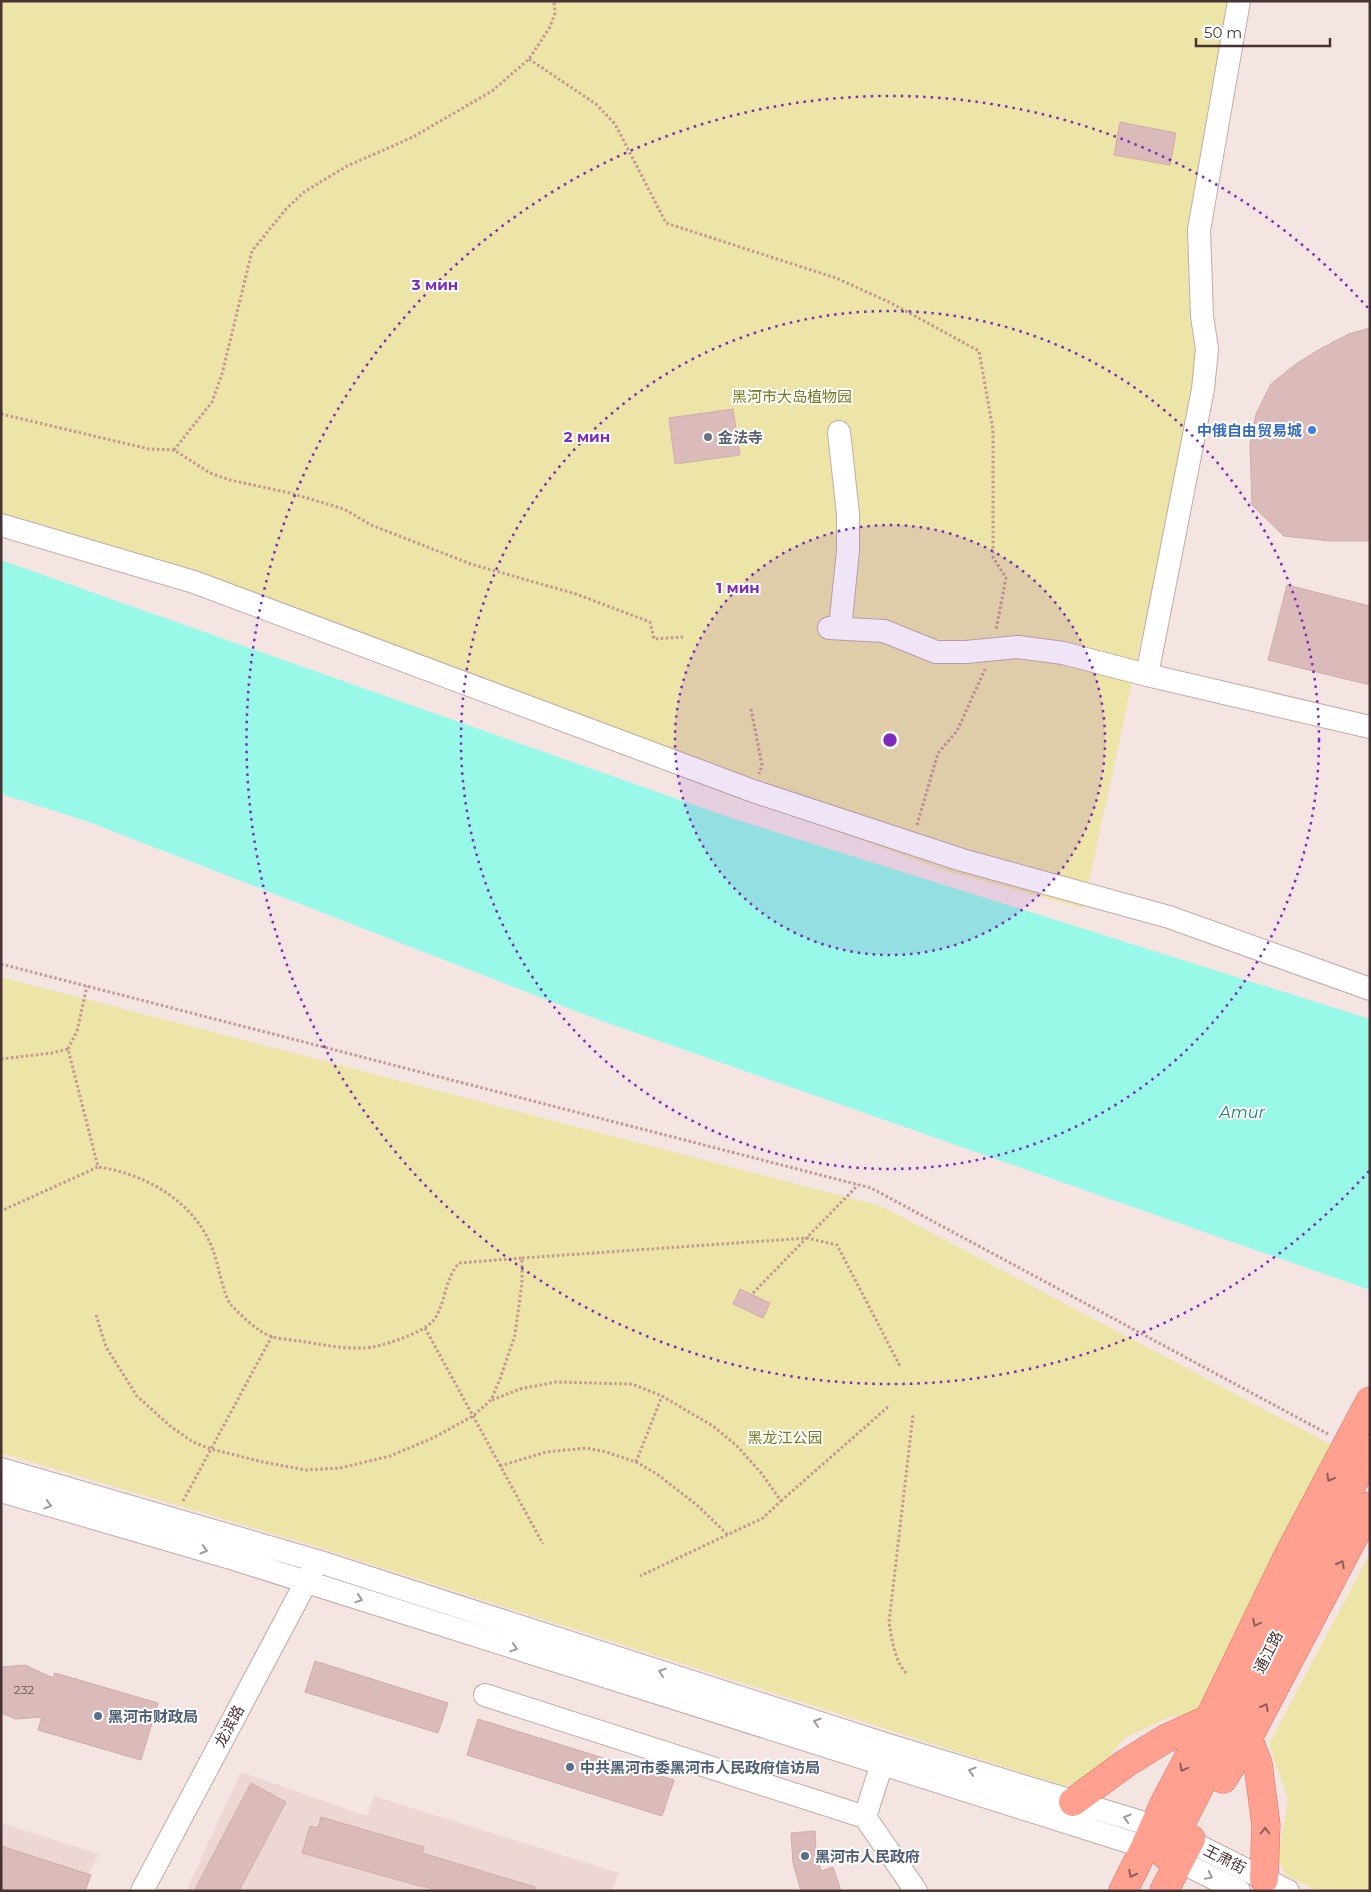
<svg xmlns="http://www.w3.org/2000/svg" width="1371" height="1892" font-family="Montserrat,'Noto Sans SC',sans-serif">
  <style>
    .residential { fill: #edd7d5 }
    .green { fill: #ede4a7 }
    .water { fill: #98f9e8 }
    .building { fill: #dabbba; stroke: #d2abaa }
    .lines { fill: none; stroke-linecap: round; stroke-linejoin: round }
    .minor-casing { stroke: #c3aaa8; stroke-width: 24 }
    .major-casing { stroke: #f16654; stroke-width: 29 }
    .path { stroke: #c49894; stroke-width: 3; stroke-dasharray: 2.5 2.5; stroke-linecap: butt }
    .minor { stroke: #fff; stroke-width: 22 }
    .major { stroke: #ffa091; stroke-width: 28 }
    .oneway { stroke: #915f59 }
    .oneway2 { stroke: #a39999 }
    .ring { fill: none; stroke: #7b2cbf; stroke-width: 2.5; stroke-dasharray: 2.5 5 }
    .shop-dot { fill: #3f7fe0; stroke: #fff; stroke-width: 2 }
    .worship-dot { fill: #6b7280; stroke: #fff; stroke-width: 2 }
    .service-dot { fill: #5c6f8a; stroke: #fff; stroke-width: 2 }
    .labels { text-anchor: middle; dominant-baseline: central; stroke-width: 4; stroke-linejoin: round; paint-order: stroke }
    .number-label { font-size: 12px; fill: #6c5555 }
    .park-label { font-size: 15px; fill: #767a1e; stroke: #fff }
    .shop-label { font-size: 15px; font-weight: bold; fill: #366cbe; stroke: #fff; text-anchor: end }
    .worship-label { font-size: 15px; font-weight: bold; fill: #5b616d; stroke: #fff; text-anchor: start }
    .street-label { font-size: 15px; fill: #473333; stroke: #fff }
    .service-label { font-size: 15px; font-weight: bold; fill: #4e5e75; stroke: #fff; text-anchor: start }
    .water-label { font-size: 16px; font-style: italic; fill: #1b8271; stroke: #fff }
    .centre { fill: #7b2cbf; stroke: #fff; stroke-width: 2.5 }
    .ring-label { font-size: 15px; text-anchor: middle; font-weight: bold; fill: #7b2cbf; stroke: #fff; stroke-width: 4; stroke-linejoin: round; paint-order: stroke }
  </style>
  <rect width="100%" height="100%" fill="#f4e5e3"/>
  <!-- residential -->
  <path class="residential" d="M241,1772L367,1816L374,1796L619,1873L612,1891H186Z
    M1,1823L99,1854L80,1891H1Z"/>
  <!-- green -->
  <path class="green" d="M1,1H1227L1189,263L1188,287L1197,311V385L1083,908L946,871L678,773L167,580L1,529Z
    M1,977L881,1206L1337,1448L1200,1713L1170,1717L1124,1738L1092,1778L1064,1786L311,1545L1,1453Z
    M1370,1553V1891H1318L1289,1877L1284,1872L1278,1858L1279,1851L1288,1799L1269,1744Z"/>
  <!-- water -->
  <path class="water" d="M1,560L728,817L1370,1019V1290L591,1017L89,822L1,794Z"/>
  <!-- building -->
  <path class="building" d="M1120,122L1176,133L1170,165L1114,155Z
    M1370,328V541H1330L1284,536L1252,505L1250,445L1256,414L1271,384L1296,364L1320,349L1349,334Z
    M733,409L740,455L675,464L669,418Z
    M1287,585L1370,606V685L1268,660Z
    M740,1289L770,1303L763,1318L733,1304Z
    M315,1661L448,1703L438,1733L305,1692Z
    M25,1665L53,1678L55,1673L158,1703L141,1760L38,1730L42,1717L16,1719L1,1713V1667Z
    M478,1719L674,1780L662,1816L467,1755Z
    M251,1783L286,1802L239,1891H194Z
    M321,1817L424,1847L422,1853L535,1887V1891H440L423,1886V1887L302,1853L310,1826L318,1828Z
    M815,1831L816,1849L821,1871L833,1867L841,1891H801L793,1863L791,1833Z
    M1,1846L91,1875L85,1891H1Z"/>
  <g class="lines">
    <defs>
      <path id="minor" d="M1239,1L1199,230L1202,316L1207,349L1203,389L1147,675L1370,727
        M839,432L848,514V551L840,628
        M1,525L194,582L753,791L962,860L1169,917L1370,989
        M829,628L884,631L936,652H966L1018,647L1063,653L1147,675
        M1,1469L317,1561L888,1745L1154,1826L1189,1841L1288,1891
        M1,1491L234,1559L1145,1847L1179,1861L1239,1891
        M485,1695L865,1817L916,1891
        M865,1817L886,1751
        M142,1891L313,1569"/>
      <path id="major" d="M1248,1738L1258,1764L1266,1825L1264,1879
        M1223,1779L1248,1738L1370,1506
        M1073,1802L1126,1763L1165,1739L1209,1719
        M1165,1855L1370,1449
        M1123,1891L1145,1847L1164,1804L1209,1719L1287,1558L1370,1401
        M1164,1891L1191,1839"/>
    </defs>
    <!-- minor casing -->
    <use href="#minor" class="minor-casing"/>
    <!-- major casing -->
    <use href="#major" class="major-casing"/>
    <!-- path -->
    <path class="path" d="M529,59L596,104L615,124L666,223L836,278L889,302L979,351L993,430V557L1006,578L996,630
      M1,414L149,449L174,450L210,473L230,480L290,493L344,509L371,525L471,564L576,594L650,622L654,639L683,637
      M174,450L212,402L222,374L252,251L286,209L304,192L347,166L413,137L492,91L529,59L550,27L555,13L554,1
      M751,709L762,765L759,774
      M917,825L938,753L957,731L985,669
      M1,964L871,1188L1328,1434
      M68,1049L77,1031L87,986
      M1,1059L52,1053L68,1049L98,1167L1,1211
      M522,1258L807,1238L837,1245L900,1366
      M753,1293L858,1185
      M96,1315L106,1347L137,1396L170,1426L193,1442L211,1449L263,1462L306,1470L340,1468L390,1456L433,1438L473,1416L491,1400L500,1379L515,1335L522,1283V1258L459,1263C444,1280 446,1304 433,1321C423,1333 379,1348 363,1348C342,1349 320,1344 299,1341C291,1340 281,1339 273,1337C257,1332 243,1317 231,1305C225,1299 218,1266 215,1256C199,1204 148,1174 98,1167
      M425,1328L543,1544
      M492,1400L520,1389L556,1382L632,1384L662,1396L713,1426L737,1446L762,1474L781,1501L763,1518L640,1576
      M636,1462L662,1396
      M500,1466L546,1452L587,1448L606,1452L636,1462L657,1474L698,1506L728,1535
      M183,1501L272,1336
      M781,1501L889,1406
      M906,1673C894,1659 892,1640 889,1622L913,1415"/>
    <!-- minor -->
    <use href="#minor" class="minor"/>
    <!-- major -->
    <use href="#major" class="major"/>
  </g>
  <!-- one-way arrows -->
  <defs><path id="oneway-chevron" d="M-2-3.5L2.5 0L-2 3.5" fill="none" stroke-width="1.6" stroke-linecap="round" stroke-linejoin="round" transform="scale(1.25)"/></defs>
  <g class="oneway">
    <use href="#oneway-chevron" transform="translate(1330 1478) rotate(118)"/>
    <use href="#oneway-chevron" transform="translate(1341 1564) rotate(-63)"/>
    <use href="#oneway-chevron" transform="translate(1256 1623) rotate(116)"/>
    <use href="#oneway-chevron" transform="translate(1265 1707) rotate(-62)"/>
    <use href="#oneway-chevron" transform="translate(1183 1768) rotate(118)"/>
    <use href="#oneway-chevron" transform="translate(1265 1831) rotate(-90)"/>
    <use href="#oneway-chevron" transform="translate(1132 1874) rotate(117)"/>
  </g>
  <g class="oneway2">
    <use href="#oneway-chevron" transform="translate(48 1505) rotate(16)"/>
    <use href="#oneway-chevron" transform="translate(204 1550) rotate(16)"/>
    <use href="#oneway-chevron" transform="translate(359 1599) rotate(18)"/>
    <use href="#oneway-chevron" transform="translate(514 1648) rotate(18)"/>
    <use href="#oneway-chevron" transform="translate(662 1672) rotate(-162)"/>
    <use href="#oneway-chevron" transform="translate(817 1722) rotate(-162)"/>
    <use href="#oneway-chevron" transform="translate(972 1771) rotate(-163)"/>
    <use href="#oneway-chevron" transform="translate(1127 1818) rotate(-163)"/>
    <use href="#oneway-chevron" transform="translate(1209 1876) rotate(27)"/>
  </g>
  <!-- distance rings -->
  <circle cx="890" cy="740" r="215" fill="#7b2cbf" fill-opacity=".12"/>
  <g class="ring">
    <circle cx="890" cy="740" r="215"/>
    <circle cx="890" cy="740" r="429"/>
    <path d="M1369 1171A644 644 0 1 1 1369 309"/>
  </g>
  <!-- markers -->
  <circle class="shop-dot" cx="1312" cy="430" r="5"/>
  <circle class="worship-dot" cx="708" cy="437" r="5"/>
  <g class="service-dot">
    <circle cx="98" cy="1716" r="5"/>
    <circle cx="570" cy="1767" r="5"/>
    <circle cx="805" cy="1856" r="5"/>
  </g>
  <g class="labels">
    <!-- number labels -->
    <g class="number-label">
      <text x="24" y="1689">232</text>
    </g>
    <!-- park labels -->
    <g class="park-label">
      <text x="792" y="396">黑河市大岛植物园</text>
      <text x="785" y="1437">黑龙江公园</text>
    </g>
    <!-- shop labels -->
    <g class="shop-label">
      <text x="1302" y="430">中俄自由贸易城</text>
    </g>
    <!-- worship labels -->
    <g class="worship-label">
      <text x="718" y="437">金法寺</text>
    </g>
    <!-- street labels -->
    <g class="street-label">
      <text transform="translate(1268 1652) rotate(-63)">通江路</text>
      <text transform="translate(229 1726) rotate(-62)">龙滨路</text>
      <text transform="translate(1225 1859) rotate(27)">王肃街</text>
    </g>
    <!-- service labels -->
    <g class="service-label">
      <text x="108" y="1716">黑河市财政局</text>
      <text x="580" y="1767">中共黑河市委黑河市人民政府信访局</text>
      <text x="815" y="1856">黑河市人民政府</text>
    </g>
    <!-- water labels -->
    <g class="water-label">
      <text x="1242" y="1112">Amur</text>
    </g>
  </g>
  <circle cx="890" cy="740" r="8" class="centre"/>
  <g class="ring-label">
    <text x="435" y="290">3 мин</text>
    <text x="587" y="442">2 мин</text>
    <text x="738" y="593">1 мин</text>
  </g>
  <!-- border -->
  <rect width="1371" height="1892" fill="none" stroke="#473333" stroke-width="5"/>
  <!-- scale -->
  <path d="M1196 38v8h134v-8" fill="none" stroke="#473333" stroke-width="2.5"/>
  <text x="1204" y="38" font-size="15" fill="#473333" stroke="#ffffff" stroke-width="4" paint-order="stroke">50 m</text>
</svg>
